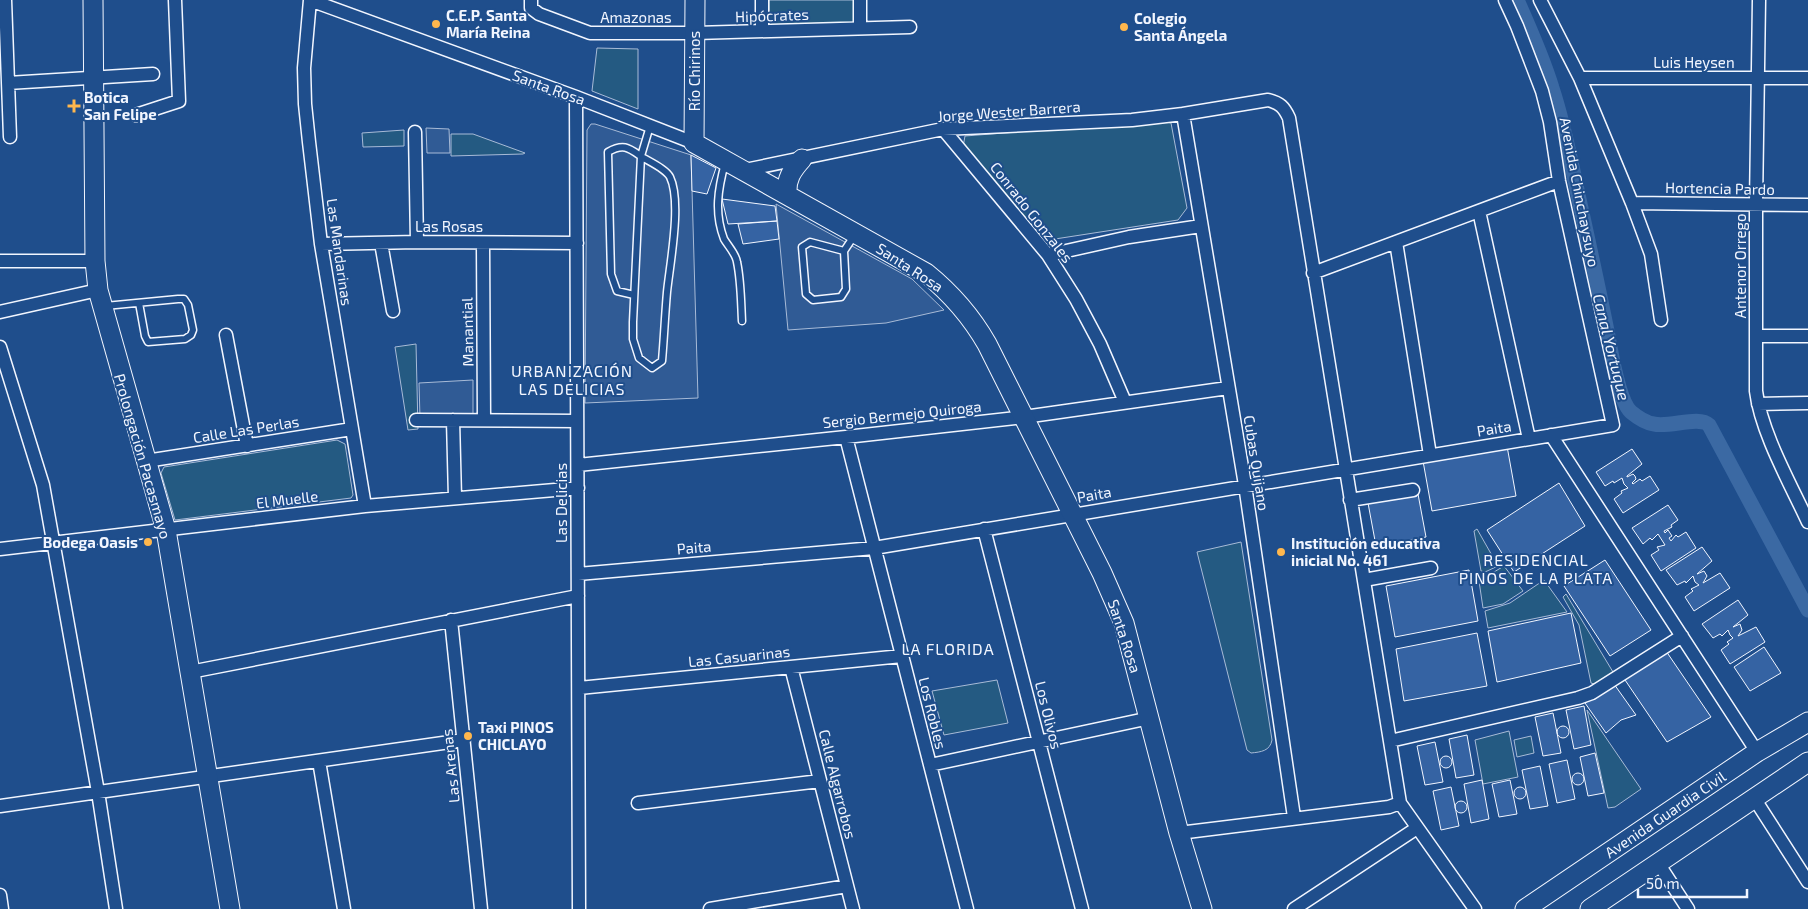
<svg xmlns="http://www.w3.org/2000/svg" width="1808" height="909" font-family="'Exo 2',sans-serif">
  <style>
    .green { fill: #245a82; stroke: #a8bbd7 }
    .parking { fill: #305b95; stroke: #a8bbd7 }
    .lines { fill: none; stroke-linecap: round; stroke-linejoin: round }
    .canal { stroke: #3b69a3; stroke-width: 15 }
    .building { fill: #3563a3; stroke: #f2f6ff }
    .lane-casing { stroke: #f2f6ff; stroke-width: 9 }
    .street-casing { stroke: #f2f6ff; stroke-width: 15 }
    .secondary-casing { stroke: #f2f6ff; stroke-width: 21 }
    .lane { stroke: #1f4e8c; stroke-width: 6 }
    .street { stroke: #1f4e8c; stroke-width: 12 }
    .secondary { stroke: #1f4e8c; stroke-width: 19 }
    .poi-dot { fill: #ffb74d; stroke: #1f4e8c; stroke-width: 2 }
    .labels { text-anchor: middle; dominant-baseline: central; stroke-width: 4; stroke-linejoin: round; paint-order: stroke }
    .poi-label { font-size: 15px; font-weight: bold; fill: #f2f6ff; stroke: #1f4e8c; text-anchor: start }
    .street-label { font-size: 15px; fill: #f2f6ff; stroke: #1f4e8c }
    .water-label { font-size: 16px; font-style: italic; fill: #f2f6ff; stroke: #1f4e8c }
    .neighbourhood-label { font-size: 16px; letter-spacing: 1px; fill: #f2f6ff; stroke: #1f4e8c }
  </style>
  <rect width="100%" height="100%" fill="#1f4e8c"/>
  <!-- green -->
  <path class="green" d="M769,0H854V22L769,25Z
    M597,48L638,49V109L592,91Z
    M1161,121L1171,123L1187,208L1178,220L1042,241L963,147L965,136Z
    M404,130V146L363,147L362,133Z
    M451,134H473L525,153L523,154L451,156Z
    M416,344L418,429L408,430L395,347Z
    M337,440L345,444L353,495L351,498L175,520L161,473L164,467Z
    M1477,529L1498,566L1485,572L1481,571L1474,531Z
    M1241,542L1272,740C1270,751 1261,752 1251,753L1247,750L1197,552Z
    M1504,566L1523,591L1503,604L1483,608L1479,581Z
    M1544,580L1567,612L1488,628L1485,611L1510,603Z
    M1566,594L1613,672L1594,684L1591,683L1579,625L1563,597Z
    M997,680L1008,723L944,735L932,691Z
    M1587,710L1641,789L1615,807L1608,808Z
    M1509,731L1518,777L1483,784L1475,740Z
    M1531,736L1534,753L1517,757L1514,740Z"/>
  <!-- parking -->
  <path class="parking" d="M591,124H595L691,155L698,398L585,403L587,130Z
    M426,128L449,129L450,153H427Z
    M776,204L912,279L944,310L886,323L788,330Z
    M473,380V416L420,418L419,383Z"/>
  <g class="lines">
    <!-- canal -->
    <path class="canal" d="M1517,0C1530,29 1543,58 1552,88C1564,124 1571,162 1579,199C1589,245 1599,290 1608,336C1611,353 1619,401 1631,412C1637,417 1646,423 1654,424C1669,428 1699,415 1709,425L1808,610"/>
  </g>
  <!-- building -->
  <path class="building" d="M691,155L716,168L707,194L692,191Z
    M722,199L775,206L777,221L728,224Z
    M777,221L779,239L743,244L738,224Z
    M1507,446L1516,496L1432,511L1423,461Z
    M1632,449L1642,464L1627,476V477L1633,474L1635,476L1636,479L1632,483L1633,484L1640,479L1642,481L1650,476L1659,490L1623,513L1614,499L1622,493L1621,491L1628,488L1624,484L1622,478L1614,483L1613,481L1605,486L1596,472Z
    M1559,483L1585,526L1514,572L1487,530Z
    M1418,494L1426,537L1376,546L1368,503Z
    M1668,505L1678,520L1671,525L1672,527L1664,531L1665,533L1668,530L1672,536L1669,538L1671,541L1676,535L1678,537L1686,532L1696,548L1661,571L1651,555L1659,550L1657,547L1665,545L1658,534L1652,540L1650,538L1643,544L1632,528Z
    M1702,547L1712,561L1697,574L1704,571L1707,576L1703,583L1720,573L1730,588L1694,611L1685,597L1693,591L1691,589L1699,585L1695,582L1693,576L1686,583L1685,581L1677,585L1666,570Z
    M1605,560L1651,630L1610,656L1564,586Z
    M1469,570L1478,621L1395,637L1386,586Z
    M1738,600L1748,615L1733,627L1740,624L1742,630L1738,636L1756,627L1765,642L1730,664L1721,650L1729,644L1727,642L1733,638L1730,635L1728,630L1722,636L1720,634L1713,638L1702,624Z
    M1571,613L1581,663L1497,682L1488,631Z
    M1477,633L1487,686L1404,701L1396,649Z
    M1764,647L1781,673L1750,691L1734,667Z
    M1666,651L1711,717L1667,742L1623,677Z
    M1614,684L1636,715L1621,720L1606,733L1585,703Z
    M1584,706L1591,745L1574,749L1566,710Z
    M1553,713L1561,753L1543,756L1535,717Z
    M1557 732a6 6 0 1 1 12 0a6 6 0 1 1-12 0Z
    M1467,735L1474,775L1456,778L1449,739Z
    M1435,742L1443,782L1425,785L1417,746Z
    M1595,753L1604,793L1588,796L1580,757Z
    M1440 762a6 6 0 1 1 12 0a6 6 0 1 1-12 0Z
    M1567,760L1575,799L1557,803L1549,764Z
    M1540,766L1548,806L1530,809L1522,770Z
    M1572 779a6 6 0 1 1 12 0a6 6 0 1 1-12 0Z
    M1482,780L1489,819L1471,823L1464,784Z
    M1510,780L1517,814L1499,817L1492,784Z
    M1514 793a6 6 0 1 1 12 0a6 6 0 1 1-12 0Z
    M1451,787L1459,826L1441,830L1433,791Z
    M1455 807a6 6 0 1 1 12 0a6 6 0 1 1-12 0Z"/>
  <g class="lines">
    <defs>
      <path id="lane" d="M725,163C718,189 714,213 724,239C728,246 736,254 737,262C741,281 741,302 742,321
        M844,251L810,242L802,247L806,294L813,300L841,297L846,289L844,251L854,236
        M634,295L617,291L611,274L608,152C624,143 629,148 642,157C650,162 666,169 670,177C682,202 670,263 667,292C665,315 664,338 662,361L652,368L639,358L633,339V322L641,156L650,126
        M105,306L178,299H184L188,305L193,330L191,335L185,339L148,342L145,336L139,303"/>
      <path id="street" d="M5,0L10,137
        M310,0L304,68L305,104L309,142L321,244L365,506
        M310,0L576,97L694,143
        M531,0V8L539,14L590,33H695L910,27
        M762,0V31
        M1540,0L1580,78L1632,203L1651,254L1661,320
        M1759,0L1756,204V391C1761,432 1790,483 1808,522
        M860,28V0
        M1580,78H1808
        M8,83L153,74
        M576,97L579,909
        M1183,114L1245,485L1294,817
        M136,115L179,101L175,0
        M943,129L1048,255L1076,299L1100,344L1125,402
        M415,132L417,242
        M745,170L943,129L1132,120L1183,114L1268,100C1280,103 1284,107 1289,118L1400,803L1475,909
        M1632,203L1808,205
        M1479,211L1529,439
        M1396,242L1430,455
        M381,243L393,311
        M483,243L484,420
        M321,244L417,242L577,243
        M1048,255L1129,237L1201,226
        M0,261H95
        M1313,273L1559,181
        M0,312L98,290
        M226,335L247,446
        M1756,336H1808
        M0,347L43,485L98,792L116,909
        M1758,404L1808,403
        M416,420L577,421
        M453,420L455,498
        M1551,435L1757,752
        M846,437L967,909
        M146,461L352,429
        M578,465L846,437L1024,417L1228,388
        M1350,500L1413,490
        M984,529L1082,909
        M0,549L365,506L578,488
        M578,574L874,548L1613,425L1559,181L1550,122L1542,91L1517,26L1505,0
        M1364,580L1431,568
        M451,620L481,909
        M791,667L853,909
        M190,672L578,596
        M579,688L902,656
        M1390,741L1578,698L1592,693L1682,636
        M319,761L344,909
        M930,765L1150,718
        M1754,798L1808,882
        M638,803L820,781
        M0,806L464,740
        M1179,833L1389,807L1400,803
        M1658,863L1688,909
        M0,895L2,909
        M710,909L847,886
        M1294,909L1417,828"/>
      <path id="secondary" d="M93,0L95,261L98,290L166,530L230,909
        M695,0L694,143L926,273C952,294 971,316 987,344L1102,573L1124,623L1179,833L1202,909
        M787,194C786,179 792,170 802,159
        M1525,909L1757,752L1808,722
        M1590,909L1808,762"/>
    </defs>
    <!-- lane casing -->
    <use href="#lane" class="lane-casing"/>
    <!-- street casing -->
    <use href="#street" class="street-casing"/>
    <!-- secondary casing -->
    <use href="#secondary" class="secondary-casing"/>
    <!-- lane -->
    <use href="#lane" class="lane"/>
    <!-- street -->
    <use href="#street" class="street"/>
    <!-- secondary -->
    <use href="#secondary" class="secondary"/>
  </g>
  <!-- markers -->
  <g class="poi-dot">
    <circle cx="436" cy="24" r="5"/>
    <circle cx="1124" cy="27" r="5"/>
    <path d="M71.5 98.5h5v5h5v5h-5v5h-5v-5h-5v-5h5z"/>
    <circle cx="148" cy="542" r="5"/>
    <circle cx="1281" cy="552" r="5"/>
    <circle cx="468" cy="736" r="5"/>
  </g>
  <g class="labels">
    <!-- poi labels -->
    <g class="poi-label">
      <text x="446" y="15">C.E.P. Santa<tspan x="446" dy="17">María Reina</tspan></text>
      <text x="1134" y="18">Colegio<tspan x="1134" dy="17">Santa Ángela</tspan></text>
      <text x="84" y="97">Botica<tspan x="84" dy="17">San Felipe</tspan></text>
      <text x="138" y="542" text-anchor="end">Bodega Oasis</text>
      <text x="1291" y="543">Institución educativa<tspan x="1291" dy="17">inicial No. 461</tspan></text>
      <text x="478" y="727">Taxi PINOS<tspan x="478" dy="17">CHICLAYO</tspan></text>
    </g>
    <!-- street labels -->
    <g class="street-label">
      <text transform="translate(772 15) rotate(-2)">Hipócrates</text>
      <text x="636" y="17">Amazonas</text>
      <text x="1694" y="62">Luis Heysen</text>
      <text transform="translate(694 71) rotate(-90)">Río Chirinos</text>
      <text transform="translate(549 87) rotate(20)">Santa Rosa</text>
      <text transform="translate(1009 111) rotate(-4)">Jorge Wester Barrera</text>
      <text transform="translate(1720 188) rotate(1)">Hortencia Pardo</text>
      <text transform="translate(1580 192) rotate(79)">Avenida Chinchaysuyo</text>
      <text transform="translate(1032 212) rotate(52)">Conrado Gonzales</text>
      <text x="449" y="226">Las Rosas</text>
      <text transform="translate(340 252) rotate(82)">Las Mandarinas</text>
      <text transform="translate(1740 266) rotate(-90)">Antenor Orrego</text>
      <text transform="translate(910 267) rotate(33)">Santa Rosa</text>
      <text transform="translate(467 332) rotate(-91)">Manantial</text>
      <text transform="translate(902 414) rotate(-6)">Sergio Bermejo Quiroga</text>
      <text transform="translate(1494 428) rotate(-9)">Paita</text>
      <text transform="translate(246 429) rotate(-9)">Calle Las Perlas</text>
      <text transform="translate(143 456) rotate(74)">Prolongación Pacasmayo</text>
      <text transform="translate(1257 463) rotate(81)">Cubas Quijano</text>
      <text transform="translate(1094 494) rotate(-10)">Paita</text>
      <text transform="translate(287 499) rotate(-7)">El Muelle</text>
      <text transform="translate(561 503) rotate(-90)">Las Delicias</text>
      <text transform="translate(694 547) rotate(-5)">Paita</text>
      <text transform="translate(1125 636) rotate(72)">Santa Rosa</text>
      <text transform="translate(739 656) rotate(-6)">Las Casuarinas</text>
      <text transform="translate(933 713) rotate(76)">Los Robles</text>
      <text transform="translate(1049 715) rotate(76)">Los Olivos</text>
      <text transform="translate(450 766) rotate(-96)">Las Arenas</text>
      <text transform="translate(838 784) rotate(76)">Calle Algarrobos</text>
      <text transform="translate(1665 814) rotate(-34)">Avenida Guardia Civil</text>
    </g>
    <!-- water labels -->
    <g class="water-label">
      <text transform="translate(1612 347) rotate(76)">Canal Yortuque</text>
    </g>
    <!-- neighbourhood labels -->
    <g class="neighbourhood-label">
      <text x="572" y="370">URBANIZACIÓN<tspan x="572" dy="18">LAS DELICIAS</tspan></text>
      <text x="1536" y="559">RESIDENCIAL<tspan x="1536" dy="18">PINOS DE LA PLATA</tspan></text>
      <text x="948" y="648">LA FLORIDA</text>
    </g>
  </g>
  <!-- scale -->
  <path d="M1638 889v8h109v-8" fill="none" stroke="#f2f6ff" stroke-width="2.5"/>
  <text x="1646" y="889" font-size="15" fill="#f2f6ff" stroke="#1f4e8c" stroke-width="4" paint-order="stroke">50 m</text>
</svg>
